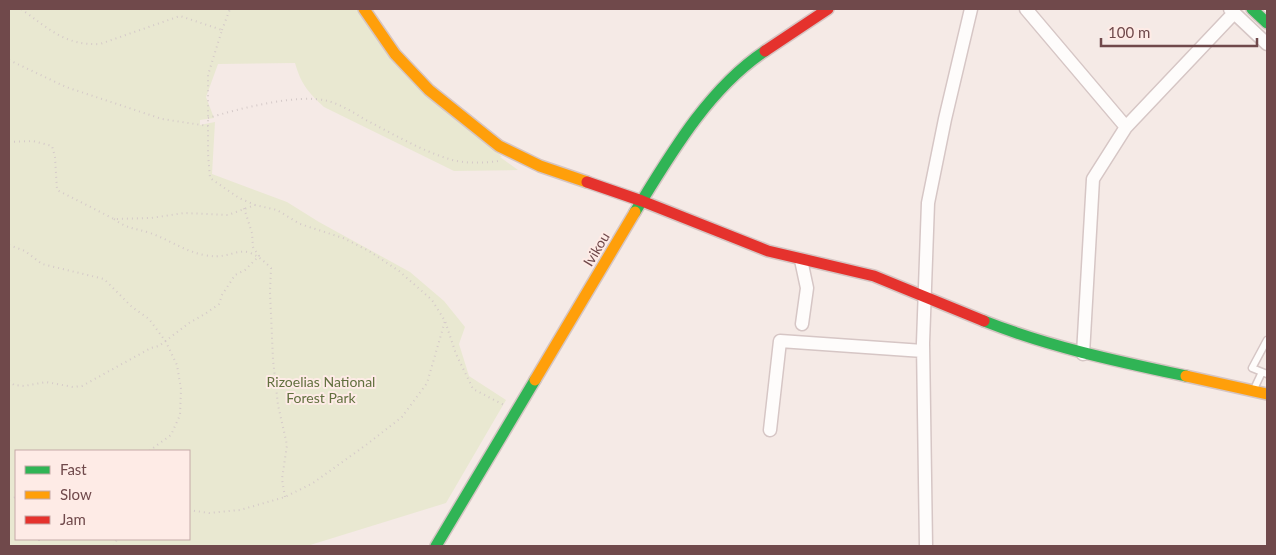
<svg xmlns="http://www.w3.org/2000/svg" width="1276" height="555" font-family="Lato,sans-serif">
  <style>
    .green { fill: #e9e8d1; fill-rule: evenodd }
    .lines { fill: none; stroke-linecap: round; stroke-linejoin: round }
    .lane-casing { stroke: #d6c6c5; stroke-width: 9 }
    .street-casing { stroke: #d6c6c5; stroke-width: 15 }
    .fast-casing { stroke: #d5c5c3; stroke-width: 14 }
    .slow-casing { stroke: #d5c5c3; stroke-width: 14 }
    .jam-casing { stroke: #d5c5c3; stroke-width: 14 }
    .path { stroke: #d5cac9; stroke-width: 2; stroke-dasharray: 1 4; stroke-linecap: butt }
    .lane { stroke: #fefcfb; stroke-width: 6 }
    .street { stroke: #fefcfb; stroke-width: 12 }
    .fast { stroke: #30b455; stroke-width: 11 }
    .slow { stroke: #ff9f0a; stroke-width: 11 }
    .jam { stroke: #e5322d; stroke-width: 11 }
    .labels { text-anchor: middle; dominant-baseline: central; stroke-width: 4; stroke-linejoin: round; paint-order: stroke }
    .street-label { font-size: 14px; fill: #70494b; stroke: #feebe6 }
    .park-label { font-size: 14px; fill: #62703f; stroke: #feebe6 }
  </style>
  <rect width="100%" height="100%" fill="#f5eae6"/>
  <!-- green -->
  <path class="green" d="M9,9H359L502,157H500L518,170L454,171L324,107C308,92 301,84 295,63L218,64L206,97L214,118L200,120V125L215,122L212,174L287,202L319,222L410,272L444,301L465,327L459,344L469,376L506,400L446,503L307,546H9ZM16,451H189V539H16Z"/>
  <g class="lines">
    <defs>
      <path id="lane" d="M1267,340L1252,368L1267,374
        M1254,389L1262,372"/>
      <path id="street" d="M1026,9L1126,127
        M1230,9L1267,44
        M801,260L807,288L802,324
        M1083,354L1093,179L1126,127L1234,13
        M770,430L780,341L923,351
        M926,546L923,343L928,203L945,119L971,9"/>
      <path id="fast" d="M1252,9L1267,23
        M635,212C670,155 708,89 765,51
        M984,321C1050,347 1116,361 1186,376
        M436,546L535,380"/>
      <path id="slow" d="M364,9L395,54L429,90L499,146L540,166L587,182
        M1186,376L1267,394
        M535,380L635,212"/>
      <path id="jam" d="M765,51L828,9
        M587,182L642,201L768,251L874,276L984,321"/>
    </defs>
    <!-- lane casing -->
    <use href="#lane" class="lane-casing"/>
    <!-- street casing -->
    <use href="#street" class="street-casing"/>
    <!-- fast casing -->
    <use href="#fast" class="fast-casing"/>
    <!-- slow casing -->
    <use href="#slow" class="slow-casing"/>
    <!-- jam casing -->
    <use href="#jam" class="jam-casing"/>
    <!-- path -->
    <path class="path" d="M21,9C48,28 65,46 100,44L180,16L222,30L208,75V154L210,178L239,198L255,205
      M222,30L230,9
      M9,60L66,87L162,119L208,126
      M208,118C238,109 298,93 328,101C342,105 354,113 366,120C393,134 420,150 449,159C464,164 483,163 499,161
      M9,142L33,141L52,146L55,157L57,190L114,219L151,218L184,213L228,215L255,205L277,210L300,224L343,238L369,251L399,271L432,300L445,321L456,354L473,389L504,405
      M114,219C127,229 135,228 150,233C168,239 184,251 204,255C238,262 239,236 271,268L270,292L273,360L278,405L287,445L282,479L285,497
      M9,245L25,251L42,264L104,279L132,307L149,319L166,342L177,365L181,389L180,415L171,435L149,451
      M9,381L14,385L24,386L46,382L73,387L82,386L151,348L159,346L189,323L205,314L219,304L222,295L235,275L245,270L259,256L253,247L252,233L244,208
      M9,499L16,497
      M189,510L209,513L240,510L285,497L313,483L366,445L402,417L427,383L445,321
      M39,546V539
      M114,546L117,539"/>
    <!-- lane -->
    <use href="#lane" class="lane"/>
    <!-- street -->
    <use href="#street" class="street"/>
    <!-- fast -->
    <use href="#fast" class="fast"/>
    <!-- slow -->
    <use href="#slow" class="slow"/>
    <!-- jam -->
    <use href="#jam" class="jam"/>
  </g>
  <g class="labels">
    <!-- street labels -->
    <g class="street-label">
      <text transform="translate(596 249) rotate(-59)">Ivikou</text>
    </g>
    <!-- park labels -->
    <g class="park-label">
      <text x="321" y="381">Rizoelias National<tspan x="321" dy="16">Forest Park</tspan></text>
    </g>
  </g>
  <!-- border -->
  <rect width="1276" height="555" fill="none" stroke="#70494b" stroke-width="20"/>
  <!-- legend -->
  <rect x="15" y="450" width="175" height="90" fill="#feebe6" stroke="#c5aaa8"/>
  <rect x="25" y="466" width="25" height="8" fill="#30b455" stroke="#c5aaa8"/>
  <text x="60" y="475" font-size="15" fill="#70494b">Fast</text>
  <rect x="25" y="491" width="25" height="8" fill="#ff9f0a" stroke="#c5aaa8"/>
  <text x="60" y="500" font-size="15" fill="#70494b">Slow</text>
  <rect x="25" y="516" width="25" height="8" fill="#e5322d" stroke="#c5aaa8"/>
  <text x="60" y="525" font-size="15" fill="#70494b">Jam</text>
  <!-- scale -->
  <path d="M1101 38v8h156v-8" fill="none" stroke="#70494b" stroke-width="2.5"/>
  <text x="1108" y="38" font-size="15" fill="#70494b" stroke="#feebe6" stroke-width="4" paint-order="stroke">100 m</text>
</svg>
